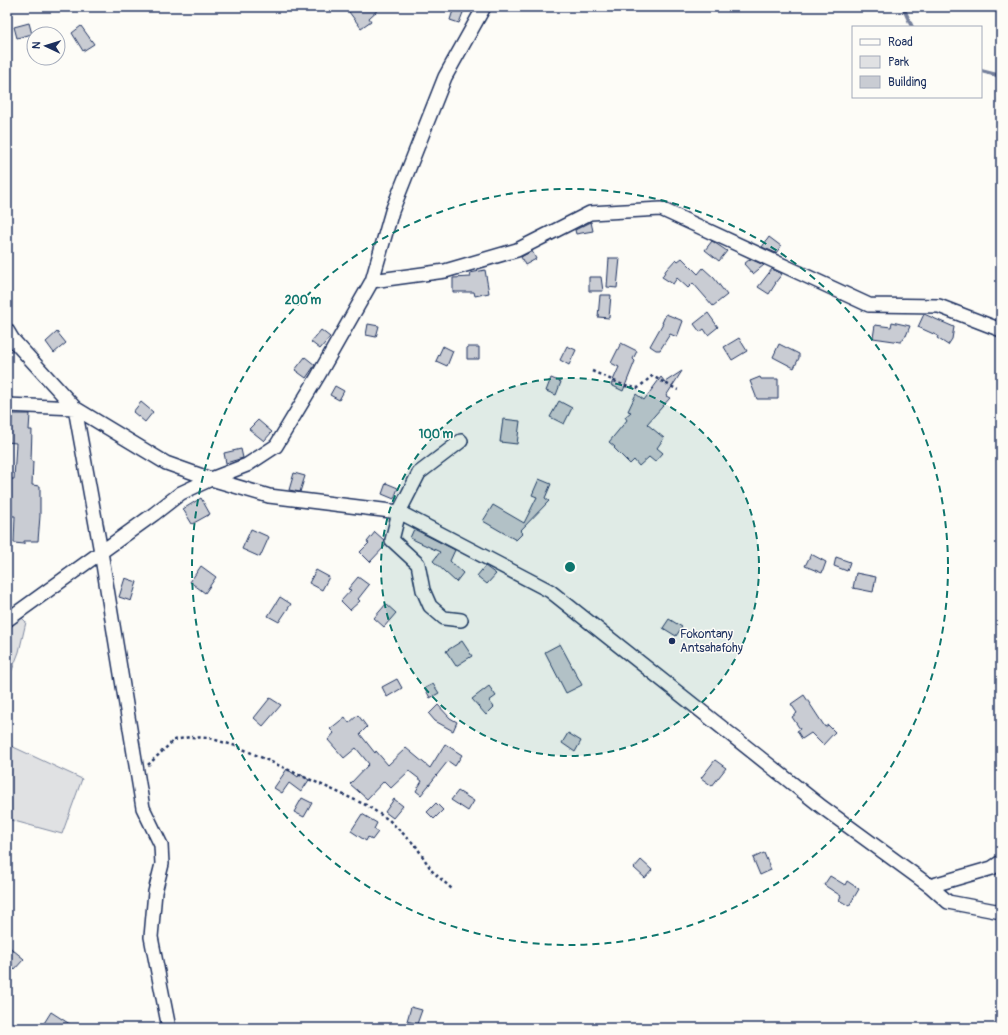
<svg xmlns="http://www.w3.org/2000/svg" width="1008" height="1035" font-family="Pangolin,sans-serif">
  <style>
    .green { fill: #e0e1e3; stroke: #7e88a0 }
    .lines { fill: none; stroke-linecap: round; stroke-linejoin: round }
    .stream { stroke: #76819c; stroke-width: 4 }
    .building { fill: #c9ccd3; stroke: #1b2f5e }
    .minor-casing { stroke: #1b2f5e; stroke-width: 16 }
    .path { stroke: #1b2f5e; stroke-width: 2.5; stroke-dasharray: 3 3; stroke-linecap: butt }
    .minor { stroke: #fdfcf7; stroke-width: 13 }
    .ring { fill: none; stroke: #0f766e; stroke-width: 2; stroke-dasharray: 7 5 }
    .poi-dot { fill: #1b2f5e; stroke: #fdfcf7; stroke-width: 1.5 }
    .labels { text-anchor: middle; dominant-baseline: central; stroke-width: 3; stroke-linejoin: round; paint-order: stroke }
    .poi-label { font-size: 12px; fill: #1b2f5e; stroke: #fdfcf7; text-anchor: start }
    .centre { fill: #0f766e; stroke: #fdfcf7; stroke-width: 2 }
    .ring-label { font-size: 12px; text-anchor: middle; font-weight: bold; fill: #0f766e; stroke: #fdfcf7; stroke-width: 3; stroke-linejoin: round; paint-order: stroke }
  </style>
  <rect width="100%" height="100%" fill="#fdfcf7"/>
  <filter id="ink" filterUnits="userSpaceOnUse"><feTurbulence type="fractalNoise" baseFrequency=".025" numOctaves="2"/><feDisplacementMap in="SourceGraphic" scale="8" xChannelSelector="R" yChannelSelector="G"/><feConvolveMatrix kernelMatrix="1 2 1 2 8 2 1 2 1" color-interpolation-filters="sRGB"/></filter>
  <g filter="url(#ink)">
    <!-- green -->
    <path class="green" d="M20,616L26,622L19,652L7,683V625Z
      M7,744L82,779L62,834L7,819Z"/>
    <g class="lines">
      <!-- stream -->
      <path class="stream" d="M903,7L912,27
        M981,71L1001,76"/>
    </g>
    <!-- building -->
    <path class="building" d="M356,7H381L369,18L371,21L361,28L349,12Z
      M454,7L464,10L459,23L450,20Z
      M29,23L32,34L17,38L14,27Z
      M81,26L94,44L83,51L72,33Z
      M591,222L593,231L576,234L575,230Z
      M769,237L781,246L776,253L762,247Z
      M712,241L727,251L719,261L705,250Z
      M532,251L536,259L525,265L521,257Z
      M609,258H620L617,288L607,287Z
      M682,258L698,274L703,268L714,278L727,295L713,306L693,283L688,288L677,278L673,284L662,277L666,270L676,259L678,261Z
      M750,259L764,265L753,274L744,264Z
      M772,269L782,274L775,283H776L769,294L758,287Z
      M485,270L489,293L475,296L474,292H453V278L471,277L470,273Z
      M589,277H601L603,291H589Z
      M600,295H611L609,318L598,317Z
      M708,313L718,327L708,335L704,329L700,332L694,324Z
      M666,314L683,321L677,337L670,334L660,350H656L650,346L663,323H662Z
      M924,314L954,327L952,339L948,345L937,338L938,336L918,327Z
      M892,322L910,326L906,336H905L901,342L873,338L875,325L891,327Z
      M368,324L379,326L376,337L366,335Z
      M321,330L330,337L320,349L311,342Z
      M57,332L66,343L54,353L46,342Z
      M739,338L747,351L732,360L724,347Z
      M621,343L637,351L633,359L635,361L623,391L611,385L619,367L611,363Z
      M779,344L799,354V358L794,368L773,357Z
      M443,346L453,351L447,366L436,361Z
      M567,346L576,350L569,365L560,360Z
      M467,347H479V359H467Z
      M305,357L315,365L306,378L295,370Z
      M682,371L666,396L670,398L647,424L664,438L657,448L663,453L655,462L649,457L639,466L634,460L630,464L614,448L615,447L609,442L627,420L625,417L631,412L628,411L636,394L644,400L661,377L665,382Z
      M760,377L761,379H778V399H757L750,381Z
      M551,378L561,382L556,395L546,391Z
      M335,386L344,391L339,400L330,395Z
      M559,401L572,408L564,424L550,417Z
      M141,402L153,412L145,422L133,412Z
      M7,414H30L29,430H32L31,461H33L32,485L40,486V516L38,541H24V544L14,543L15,516H7V479H14L16,443L7,442Z
      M503,419L520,421L517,444L500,442Z
      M258,420L272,432L264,441L249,429Z
      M241,449L243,458L226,463L224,453Z
      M294,473L305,476L300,492L289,490Z
      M539,479L551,484L545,498L549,501L520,531L523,533L516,540L483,521L493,505L524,523L537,497L532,495Z
      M386,483L398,488L394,499L382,494Z
      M201,498L210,514L192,524L183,509Z
      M251,529L269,537L260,557L242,549Z
      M414,529L455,550L450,561L463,573L456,582L433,561L440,552L410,538Z
      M375,532L384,540L386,545L370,562L360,552L369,543L367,542Z
      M811,554L826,562L822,573L805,566Z
      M836,557L850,562L847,571L834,566Z
      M201,566L216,577L205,593L190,582Z
      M485,566L496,574L487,584L477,576Z
      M316,570L329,577L322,590L309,583Z
      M856,573L876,577L873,592L853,588Z
      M358,577L369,585L358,599L360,601L350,610L341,601L351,590L348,589Z
      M125,578L137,582L131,601L119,597Z
      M280,597L291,604L279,622L268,616Z
      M386,604L396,613L384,627L374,618Z
      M669,619L682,627L676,636L663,628Z
      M462,641L472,656L456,666L446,651Z
      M560,644L582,685L566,693L545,652Z
      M397,679L402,688L387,697L382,687Z
      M433,684L439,693L430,698L425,688Z
      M489,686L496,696L489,701L494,707L486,715L472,699Z
      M804,695L825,727L828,725L835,732L823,745L811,733L802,739L797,731L800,729L792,717L797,713L791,704Z
      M270,698L281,705L263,726L254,718Z
      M438,705L450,718L457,722L453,731L435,721L429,714Z
      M358,715L367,727L360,734L375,753L376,751L388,765L406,748L430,768L445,744L462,755L455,766L448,761L421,795L416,791L422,781L409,771L391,788L384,781L367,799L350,784L369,764L356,748L344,758L328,740L334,733L330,729L345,717L349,723Z
      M568,733L581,741L575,752L562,743Z
      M715,760L726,768L712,786L701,778Z
      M287,769L298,777L300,774L309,780L301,792L289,783L282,793L274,788Z
      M458,791L474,801L468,811L451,800Z
      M302,798L312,803L304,817L294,812Z
      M394,799L403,806L393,818L385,812Z
      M436,803L443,810L434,819L427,812Z
      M362,814L377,823L374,829L378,832L372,840L368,837L366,841L351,831Z
      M764,853L771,870L760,875L753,858Z
      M641,860L652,870L645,878L634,868Z
      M830,876L845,885L847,881L859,889L849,906L839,900L841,896L824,885Z
      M7,945L24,959L14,970L7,964Z
      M411,1007L422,1010L417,1024L407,1021Z
      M51,1012L76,1028H41Z"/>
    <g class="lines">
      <defs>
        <path id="minor" d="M372,281L445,271L517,250L590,213L661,209L869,305L939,306L1001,330
          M7,330L13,340L75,408L166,463L211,479L269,496L399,512L550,591L822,807L930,886L948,902L1001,912
          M7,405L75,408L101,552L143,808L161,845L162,864L155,892L151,937L169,1028
          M461,441L419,473L399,512L392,540L418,564L423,590L430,606L444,618L461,620
          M7,620L154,514L181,493L211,479L247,465L276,446L318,376L372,281L392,211L445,77L484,7
          M930,886L992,868L1001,862"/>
      </defs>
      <!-- minor casing -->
      <use href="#minor" class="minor-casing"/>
      <!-- path -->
      <path class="path" d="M592,371L625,386L638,388L652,376L678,390
        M148,765L174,740L190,737L209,738L236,746L366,805L389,820L416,846L432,871L452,889"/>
      <!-- minor -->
      <use href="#minor" class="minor"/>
    </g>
  </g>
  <!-- distance rings -->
  <circle cx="570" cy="567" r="189" fill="#0f766e" fill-opacity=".12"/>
  <g class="ring">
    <circle cx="570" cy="567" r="189"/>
    <circle cx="570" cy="567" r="378"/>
  </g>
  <!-- markers -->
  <circle class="poi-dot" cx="672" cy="641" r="4"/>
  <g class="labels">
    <!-- poi labels -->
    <g class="poi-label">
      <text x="680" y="634">Fokontany<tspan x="680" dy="14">Antsahafohy</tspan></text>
    </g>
  </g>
  <circle cx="570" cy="567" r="6" class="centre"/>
  <g class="ring-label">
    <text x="303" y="304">200 m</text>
    <text x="436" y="438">100 m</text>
  </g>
  <!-- margin -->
  <rect width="1008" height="1035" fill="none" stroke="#fdfcf7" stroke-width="24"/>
  <rect x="12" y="12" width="984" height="1011" fill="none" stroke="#1b2f5e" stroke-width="1.5" filter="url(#ink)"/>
  <!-- legend -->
  <rect x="852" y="26" width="130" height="72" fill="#fdfcf7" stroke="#a3aaba"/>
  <rect x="860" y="39" width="20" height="6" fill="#fdfcf7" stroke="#a3aaba"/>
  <text x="888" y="46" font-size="12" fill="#1b2f5e">Road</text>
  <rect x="860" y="56" width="20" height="12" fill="#e0e1e3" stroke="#a3aaba"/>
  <text x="888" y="66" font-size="12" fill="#1b2f5e">Park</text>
  <rect x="860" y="76" width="20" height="12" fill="#c9ccd3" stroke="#a3aaba"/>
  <text x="888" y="86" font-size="12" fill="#1b2f5e">Building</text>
  <!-- north arrow -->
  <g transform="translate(46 46) rotate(274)"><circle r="19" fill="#fdfcf7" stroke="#a3aaba"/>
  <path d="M0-3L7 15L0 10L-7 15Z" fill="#1b2f5e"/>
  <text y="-6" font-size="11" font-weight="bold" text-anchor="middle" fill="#1b2f5e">N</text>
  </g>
</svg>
